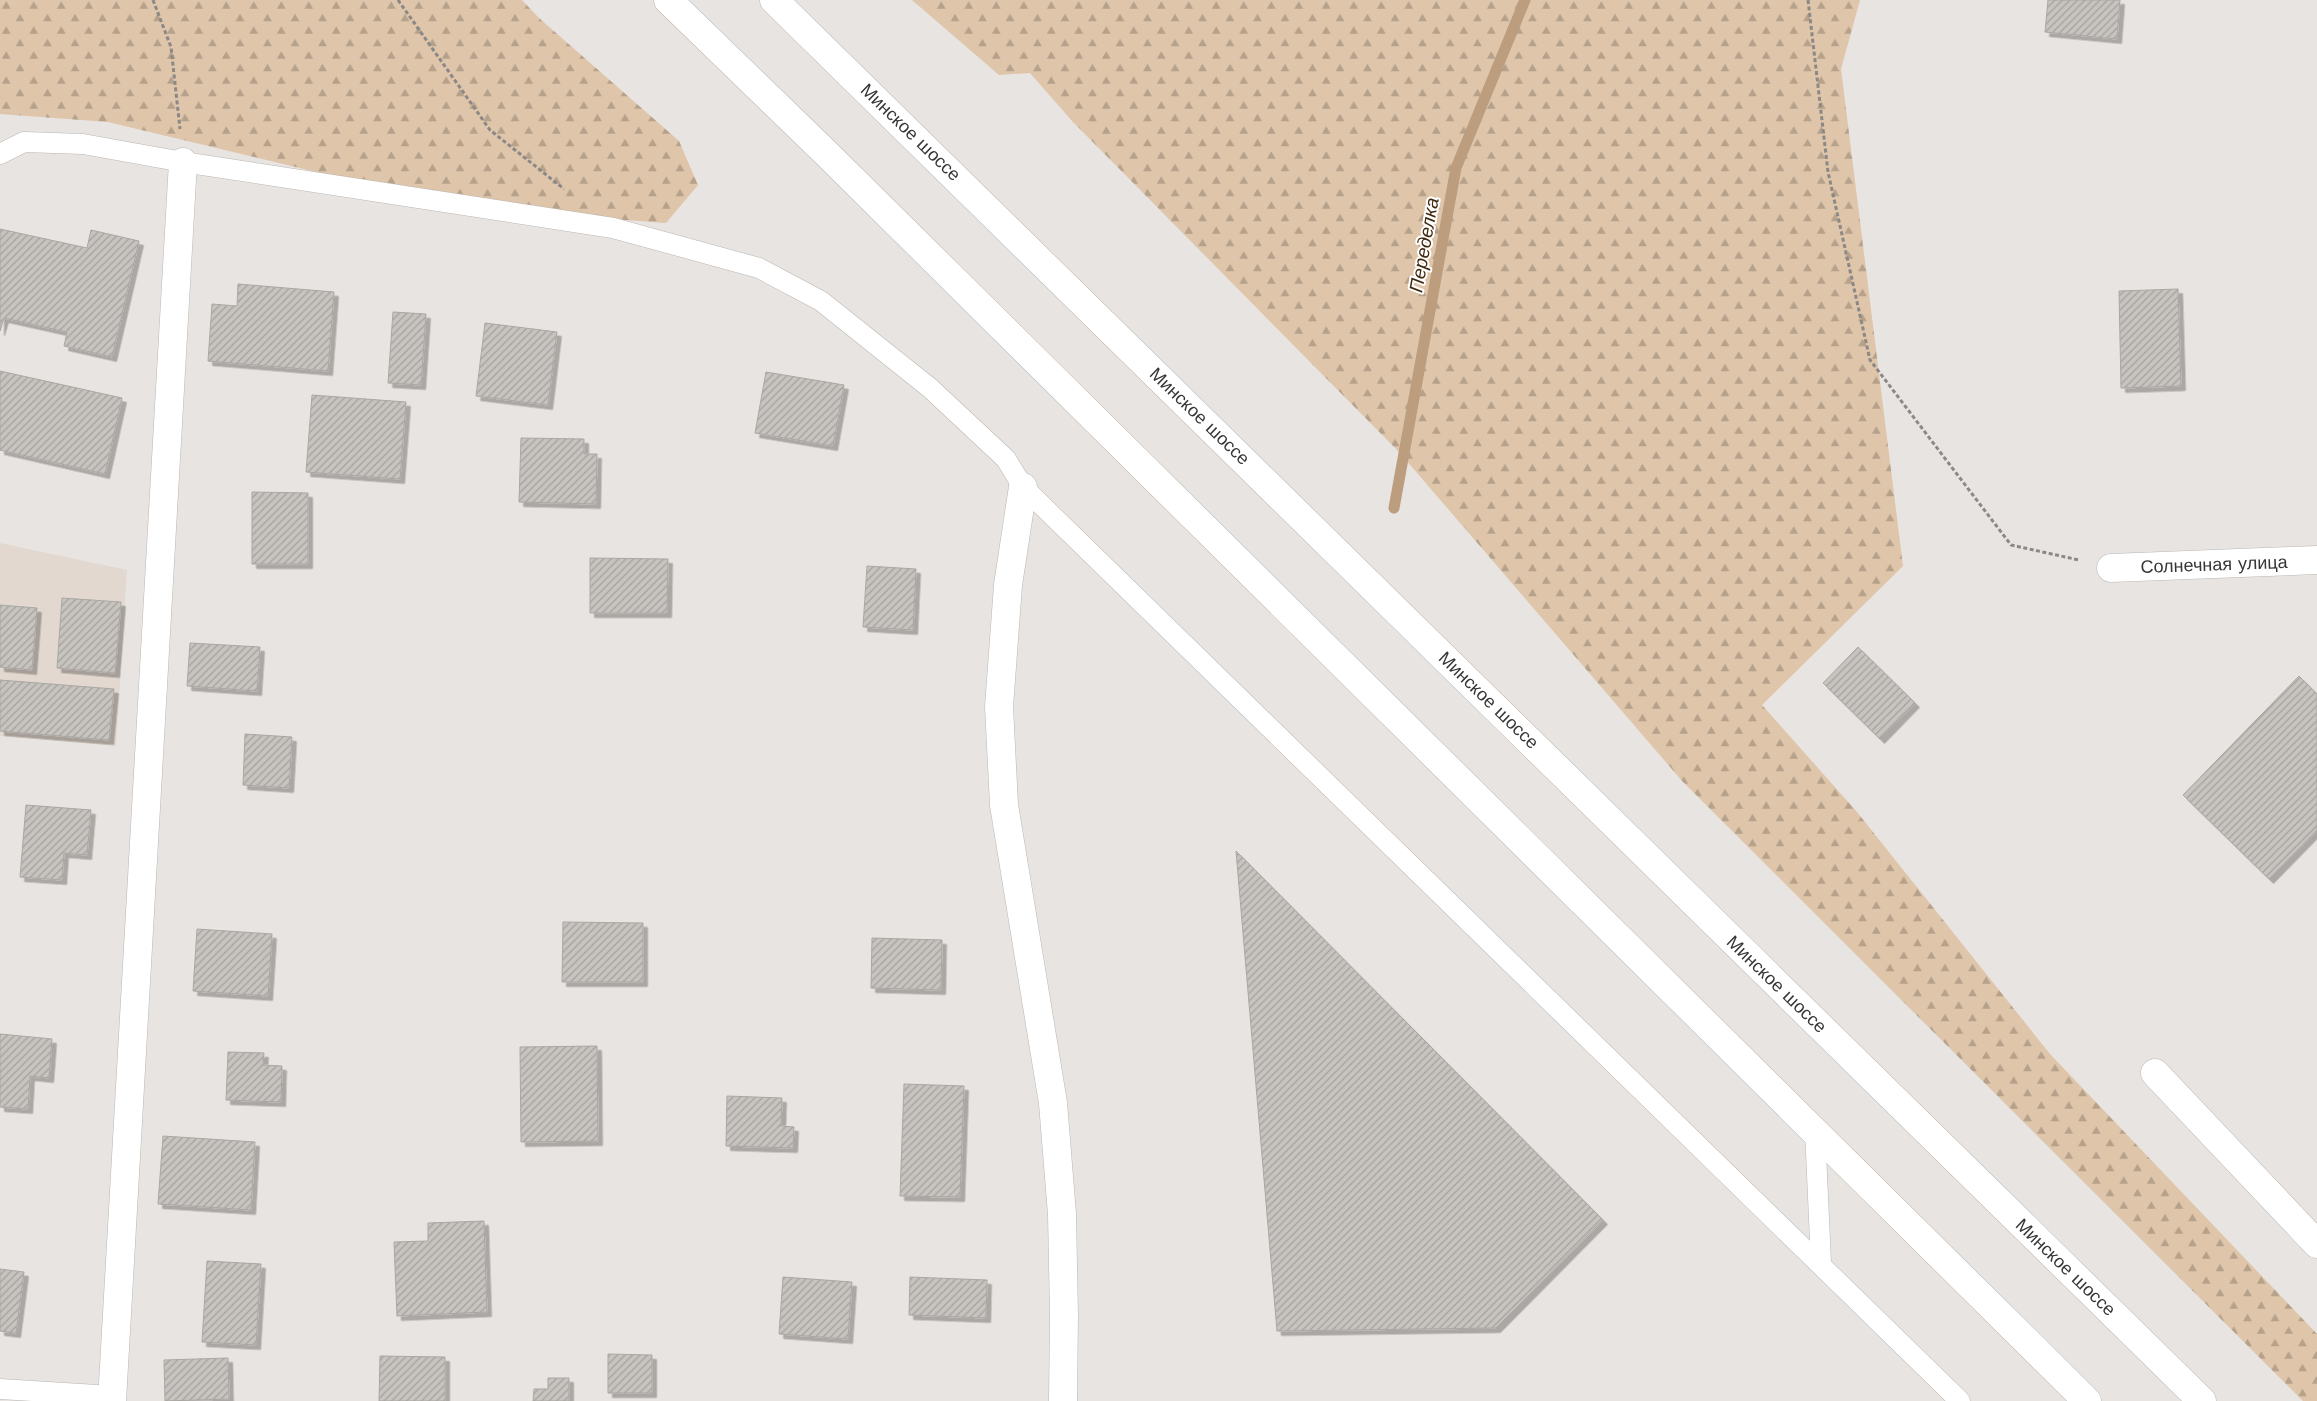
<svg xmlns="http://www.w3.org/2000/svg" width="2317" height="1401" font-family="'Work Sans',sans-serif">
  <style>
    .built { fill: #e2d8cf }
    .forest { fill: url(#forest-firs) }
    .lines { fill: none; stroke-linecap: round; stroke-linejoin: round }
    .stream { stroke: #bc9d7d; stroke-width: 11 }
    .building { fill: url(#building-hatch); stroke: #aaa7a3; filter: url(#shadow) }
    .lane-casing { stroke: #bab7b4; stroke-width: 21 }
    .street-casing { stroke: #bab7b4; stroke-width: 29 }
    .highway-casing { stroke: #bab7b4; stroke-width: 29 }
    .path { stroke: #8b8886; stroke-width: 3; stroke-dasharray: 4 2.5; stroke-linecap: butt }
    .lane { stroke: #fff; stroke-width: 20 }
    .street { stroke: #fff; stroke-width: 28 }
    .highway { stroke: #fff; stroke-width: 28 }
    .labels { text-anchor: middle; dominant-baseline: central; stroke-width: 4; stroke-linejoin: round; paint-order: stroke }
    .street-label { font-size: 18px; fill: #383635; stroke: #fff }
    .water-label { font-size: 19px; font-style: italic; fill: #3f280d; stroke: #fff }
  </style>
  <defs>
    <pattern id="forest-firs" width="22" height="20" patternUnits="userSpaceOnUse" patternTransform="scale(1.25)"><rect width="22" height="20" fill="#dfc5aa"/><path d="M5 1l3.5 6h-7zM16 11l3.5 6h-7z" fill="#b6a18b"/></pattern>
    <pattern id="building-hatch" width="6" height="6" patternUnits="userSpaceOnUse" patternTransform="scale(1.25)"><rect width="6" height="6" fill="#c7c4c0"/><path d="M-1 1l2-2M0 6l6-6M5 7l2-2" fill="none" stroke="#a3a09d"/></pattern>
    <filter id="shadow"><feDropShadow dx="4.5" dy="4.5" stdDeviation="0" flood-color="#0004"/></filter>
  </defs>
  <rect width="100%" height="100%" fill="#e8e4e1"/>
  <!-- built -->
  <path class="built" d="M0,543L127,570L116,746L0,736Z"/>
  <!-- forest -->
  <path class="forest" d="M0,0H522L539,18L679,141L698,185L666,223L531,213L337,177L108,122L0,114Z
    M912,0H1860L1841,69L1903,566L1762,705L1857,812L2050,1054L2317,1334V1401H2303L1683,782L1399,452L1072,121L1030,73L999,75Z"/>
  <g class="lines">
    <!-- stream -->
    <path class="stream" d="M1394,508L1456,168L1525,0"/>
  </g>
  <!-- building -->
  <path class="building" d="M2048,0H2120L2117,39L2045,32Z
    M0,229L87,248L91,230L139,241L112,357L64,346L67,332L4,318L0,331Z
    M238,284L334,292L328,371L208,361L212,304L237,306Z
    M2178,289L2181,386L2121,388L2119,291Z
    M393,312L426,314L421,385L388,383Z
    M485,323L557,332L548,405L476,396Z
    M0,371L122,398L105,474L0,450Z
    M766,372L844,385L833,446L755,433Z
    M312,395L406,402L400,479L306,472Z
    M521,438L584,439V454H597L596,504L519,502Z
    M252,492L308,493V564H252Z
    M590,558L668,559L667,613H590Z
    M867,566L916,569L913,630L863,627Z
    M62,598L121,602L115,673L57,668Z
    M0,605L37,608L32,670L0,667Z
    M190,643L260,647L257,691L187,686Z
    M1858,647L1915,703L1880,739L1823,683Z
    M2299,676L2317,694V830L2269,879L2183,795Z
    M0,680L114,689L109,740L0,731Z
    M245,734L292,737L289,788L243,785Z
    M26,805L91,810L87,855L64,853L62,880L20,877Z
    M1236,851L1603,1220L1496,1328L1277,1331Z
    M563,922L643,923V982H562Z
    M197,929L272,934L268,996L193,991Z
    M872,938L942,940L941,990L871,988Z
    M0,1034L52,1039L49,1078L30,1076L28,1109L0,1107Z
    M597,1046L598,1141L521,1142L520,1047Z
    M228,1052L264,1053L263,1065L282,1066L281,1102L226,1100Z
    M904,1084L964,1086L960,1197L900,1196Z
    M727,1096L782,1098L781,1126L794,1127L793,1148L726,1146Z
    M163,1136L255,1142L251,1210L158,1204Z
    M484,1221L487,1312L397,1316L394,1242L428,1241V1223Z
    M207,1261L261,1264L256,1345L202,1342Z
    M0,1269L24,1272L16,1333L0,1331Z
    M783,1277L852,1282L848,1339L779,1334Z
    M910,1277L987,1280L986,1318L909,1315Z
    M608,1354L652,1355V1393H608Z
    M380,1356L445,1357V1401H379Z
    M228,1358L229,1399L165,1401L164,1360Z
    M548,1378H569V1401H533L534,1389H548Z"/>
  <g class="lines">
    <defs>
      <path id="lane" d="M0,154L24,142L83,144L183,162L613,228L759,268L821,301L930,388L1006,459L1023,487L1960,1401
        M1815,1130L1821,1263
        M0,1389L113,1396"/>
      <path id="street" d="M1023,487L1008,585L999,707L1004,805L1053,1103L1062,1214L1064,1315L1063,1401
        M2111,568L2317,560
        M2155,1073L2317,1244
        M112,1401L183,162"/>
      <path id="highway" d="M668,0L827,154L2087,1401
        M774,0L2202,1401"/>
    </defs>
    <!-- lane casing -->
    <use href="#lane" class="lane-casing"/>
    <!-- street casing -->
    <use href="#street" class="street-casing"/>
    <!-- highway casing -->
    <use href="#highway" class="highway-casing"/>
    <!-- path -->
    <path class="path" d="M153,0L171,47L180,129
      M398,0L490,130L564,189
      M1808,0L1828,172L1870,360L2011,545L2079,560"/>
    <!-- lane -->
    <use href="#lane" class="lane"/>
    <!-- street -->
    <use href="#street" class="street"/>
    <!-- highway -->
    <use href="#highway" class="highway"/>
  </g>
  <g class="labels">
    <!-- street labels -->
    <g class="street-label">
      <text transform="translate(911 132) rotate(44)">Минское шоссе</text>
      <text transform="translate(1200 416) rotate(44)">Минское шоссе</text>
      <text transform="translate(2214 564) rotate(-2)">Солнечная улица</text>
      <text transform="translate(1489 700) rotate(44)">Минское шоссе</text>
      <text transform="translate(1777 984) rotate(44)">Минское шоссе</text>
      <text transform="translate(2066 1267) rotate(44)">Минское шоссе</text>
    </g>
    <!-- water labels -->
    <g class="water-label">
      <text transform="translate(1424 245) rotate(-80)">Переделка</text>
    </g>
  </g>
</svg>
